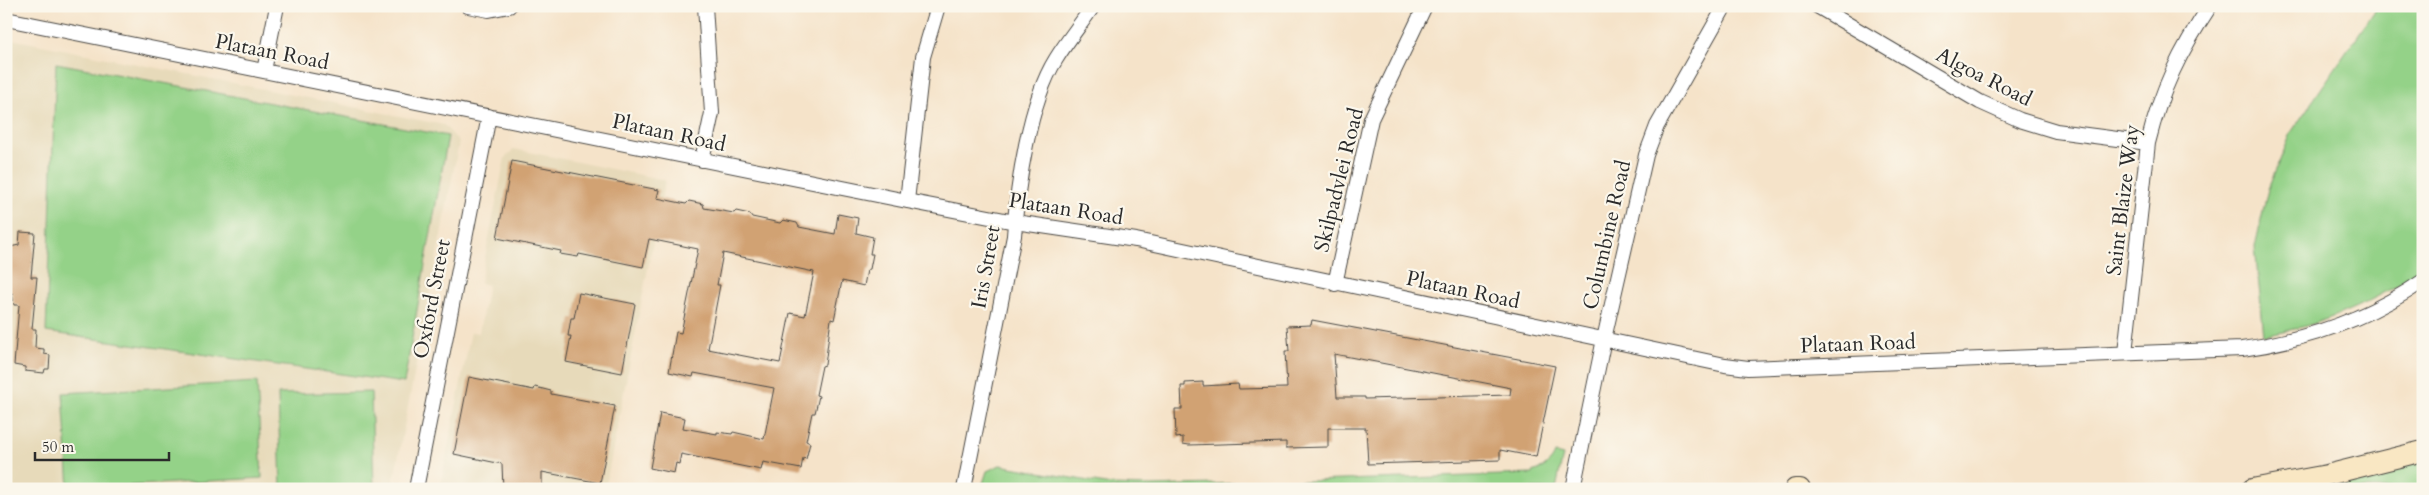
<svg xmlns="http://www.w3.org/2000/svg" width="2429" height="495" font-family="Cardo,serif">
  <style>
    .built { fill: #e7daba }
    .green { fill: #94d288; stroke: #607e5a }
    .building { fill: #d1a273; fill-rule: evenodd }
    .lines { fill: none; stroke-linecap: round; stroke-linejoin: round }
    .minor-casing { stroke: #494743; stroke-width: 16 }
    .secondary-casing { stroke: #494743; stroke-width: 22 }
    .minor { stroke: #fff; stroke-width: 14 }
    .secondary { stroke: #f9e7c3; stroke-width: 20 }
    .labels { text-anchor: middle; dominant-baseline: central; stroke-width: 4.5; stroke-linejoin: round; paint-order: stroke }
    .street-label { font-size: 21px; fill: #2b2b2b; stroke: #fbf7ec }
  </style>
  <rect width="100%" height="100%" fill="#fbf7ec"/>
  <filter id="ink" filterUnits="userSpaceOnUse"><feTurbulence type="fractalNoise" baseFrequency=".02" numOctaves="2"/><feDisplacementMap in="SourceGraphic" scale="10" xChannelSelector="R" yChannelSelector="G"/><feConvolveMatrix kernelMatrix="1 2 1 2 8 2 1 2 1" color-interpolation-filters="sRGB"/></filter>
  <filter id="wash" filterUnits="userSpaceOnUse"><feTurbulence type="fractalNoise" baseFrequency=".0096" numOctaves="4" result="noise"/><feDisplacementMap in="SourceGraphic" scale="20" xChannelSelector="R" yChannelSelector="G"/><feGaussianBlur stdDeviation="1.12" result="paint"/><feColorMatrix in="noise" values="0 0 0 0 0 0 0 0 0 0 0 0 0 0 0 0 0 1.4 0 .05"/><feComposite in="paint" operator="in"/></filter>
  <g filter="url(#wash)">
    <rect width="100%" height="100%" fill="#f5e3c9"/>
    <!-- built -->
    <path class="built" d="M6,38L444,125L459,142L392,489H6Z
      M514,149L665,180L605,489H447L441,483L471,332L479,333L488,285L480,283L505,158Z"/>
    <!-- green -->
    <path class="green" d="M2378,6H2423V269C2373,303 2323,325 2264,336L2255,247L2268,189L2292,131Z
      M56,63L448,136L404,383L46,332Z
      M257,382L262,478L69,489L63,393Z
      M371,392L374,489H281L278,394Z
      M1555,453L1563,455L1556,489H981L987,471L1000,465L1111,485L1151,486L1533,474L1534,471C1541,471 1553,461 1555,453Z
      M2423,460V489H2341L2340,483Z"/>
    <g id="blocks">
      <!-- building -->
      <path class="building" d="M512,161L659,190L657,198L686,204L689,201L703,204L704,208L734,213L736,211L750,214L752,217L780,223L783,220L797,223L799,227L835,234L838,214L858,218L856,233L873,237L870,254H873L870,269L867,270L864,286L842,281L834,320L831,319L825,365L822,366L816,395L819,396L815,413H812L806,441L810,443L806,459L803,458L801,469L763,462L761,470L681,454L679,464L676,463L674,473L650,468L660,413L685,418L683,428L717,434V432L732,434L733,432L764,439L774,388L694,373L693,377L669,372L676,332L681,333L698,249L649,239L643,267L579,254L578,257L560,254L561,251L497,238ZM723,253L814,272L805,316L790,313L780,363L708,349L720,285H717Z
        M20,232L35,233L31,277H37L32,329H36L35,348L44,349V354L50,355L49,369H45L44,373L25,371V367L14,365L19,305H14L12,293L6,294V248L19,245Z
        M579,293L635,304L622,373L566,362L571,336H568L571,318H574Z
        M1312,320L1555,366L1536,457L1500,450V460L1368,464L1366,428H1328V447L1286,448V442L1189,445L1183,444V437L1176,438L1175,409H1182L1181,386H1185V383L1203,382V386L1238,384L1239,389L1287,388L1285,351H1289L1287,326L1311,325ZM1334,354L1511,388L1510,395L1365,399V397H1337Z
        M469,377L534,390L535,387L551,391V394L615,406L600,483L542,472V489H503L502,464L454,454Z"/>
    </g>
  </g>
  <g filter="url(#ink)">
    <use href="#blocks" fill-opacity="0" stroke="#494743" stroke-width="1"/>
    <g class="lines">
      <defs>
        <path id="minor" d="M468,6L489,10L509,6
          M1817,6L1980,102L2020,120L2056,131L2148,143
          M6,19L907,201L1015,222L1136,240L1725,365L1748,368L2242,349C2307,340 2368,319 2423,281
          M264,71L277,6
          M702,160L712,113L705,6
          M907,201L923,57L938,6
          M1335,284L1371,119L1425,6
          M2125,353L2148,143C2161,90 2180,51 2210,6
          M416,489L489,116
          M964,489L1014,236C1017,186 1029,102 1056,59C1067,41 1081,24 1093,6
          M1573,489L1604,339L1646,155L1657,126L1725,6"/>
        <path id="secondary" d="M1795,489H1800
          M2252,489L2327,475L2423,451"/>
      </defs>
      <!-- minor casing -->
      <use href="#minor" class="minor-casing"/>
      <!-- secondary casing -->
      <use href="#secondary" class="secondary-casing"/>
      <!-- minor -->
      <use href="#minor" class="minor"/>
      <!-- secondary -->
      <use href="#secondary" class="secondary"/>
    </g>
  </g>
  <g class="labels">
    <!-- street labels -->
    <g class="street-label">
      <text transform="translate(272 52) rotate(11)">Plataan Road</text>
      <text transform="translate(1984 77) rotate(27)">Algoa Road</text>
      <text transform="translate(669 133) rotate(12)">Plataan Road</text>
      <text transform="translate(1339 180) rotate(-76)">Skilpadvlei Road</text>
      <text transform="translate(2123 200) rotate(-83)">Saint Blaize Way</text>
      <text transform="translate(1066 209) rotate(9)">Plataan Road</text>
      <text transform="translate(1607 235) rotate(-77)">Columbine Road</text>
      <text transform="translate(986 267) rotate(-80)">Iris Street</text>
      <text transform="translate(1463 290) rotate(12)">Plataan Road</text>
      <text transform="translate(432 299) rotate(-79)">Oxford Street</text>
      <text transform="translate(1858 344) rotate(-2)">Plataan Road</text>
    </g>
  </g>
  <!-- margin -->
  <rect width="2429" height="495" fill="none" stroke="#fbf7ec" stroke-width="25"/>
  <!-- scale -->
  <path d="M35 452v8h134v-8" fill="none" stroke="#2b2b2b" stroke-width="2.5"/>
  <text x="42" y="452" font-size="15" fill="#2b2b2b" stroke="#fbf7ec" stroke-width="4" paint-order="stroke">50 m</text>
</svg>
